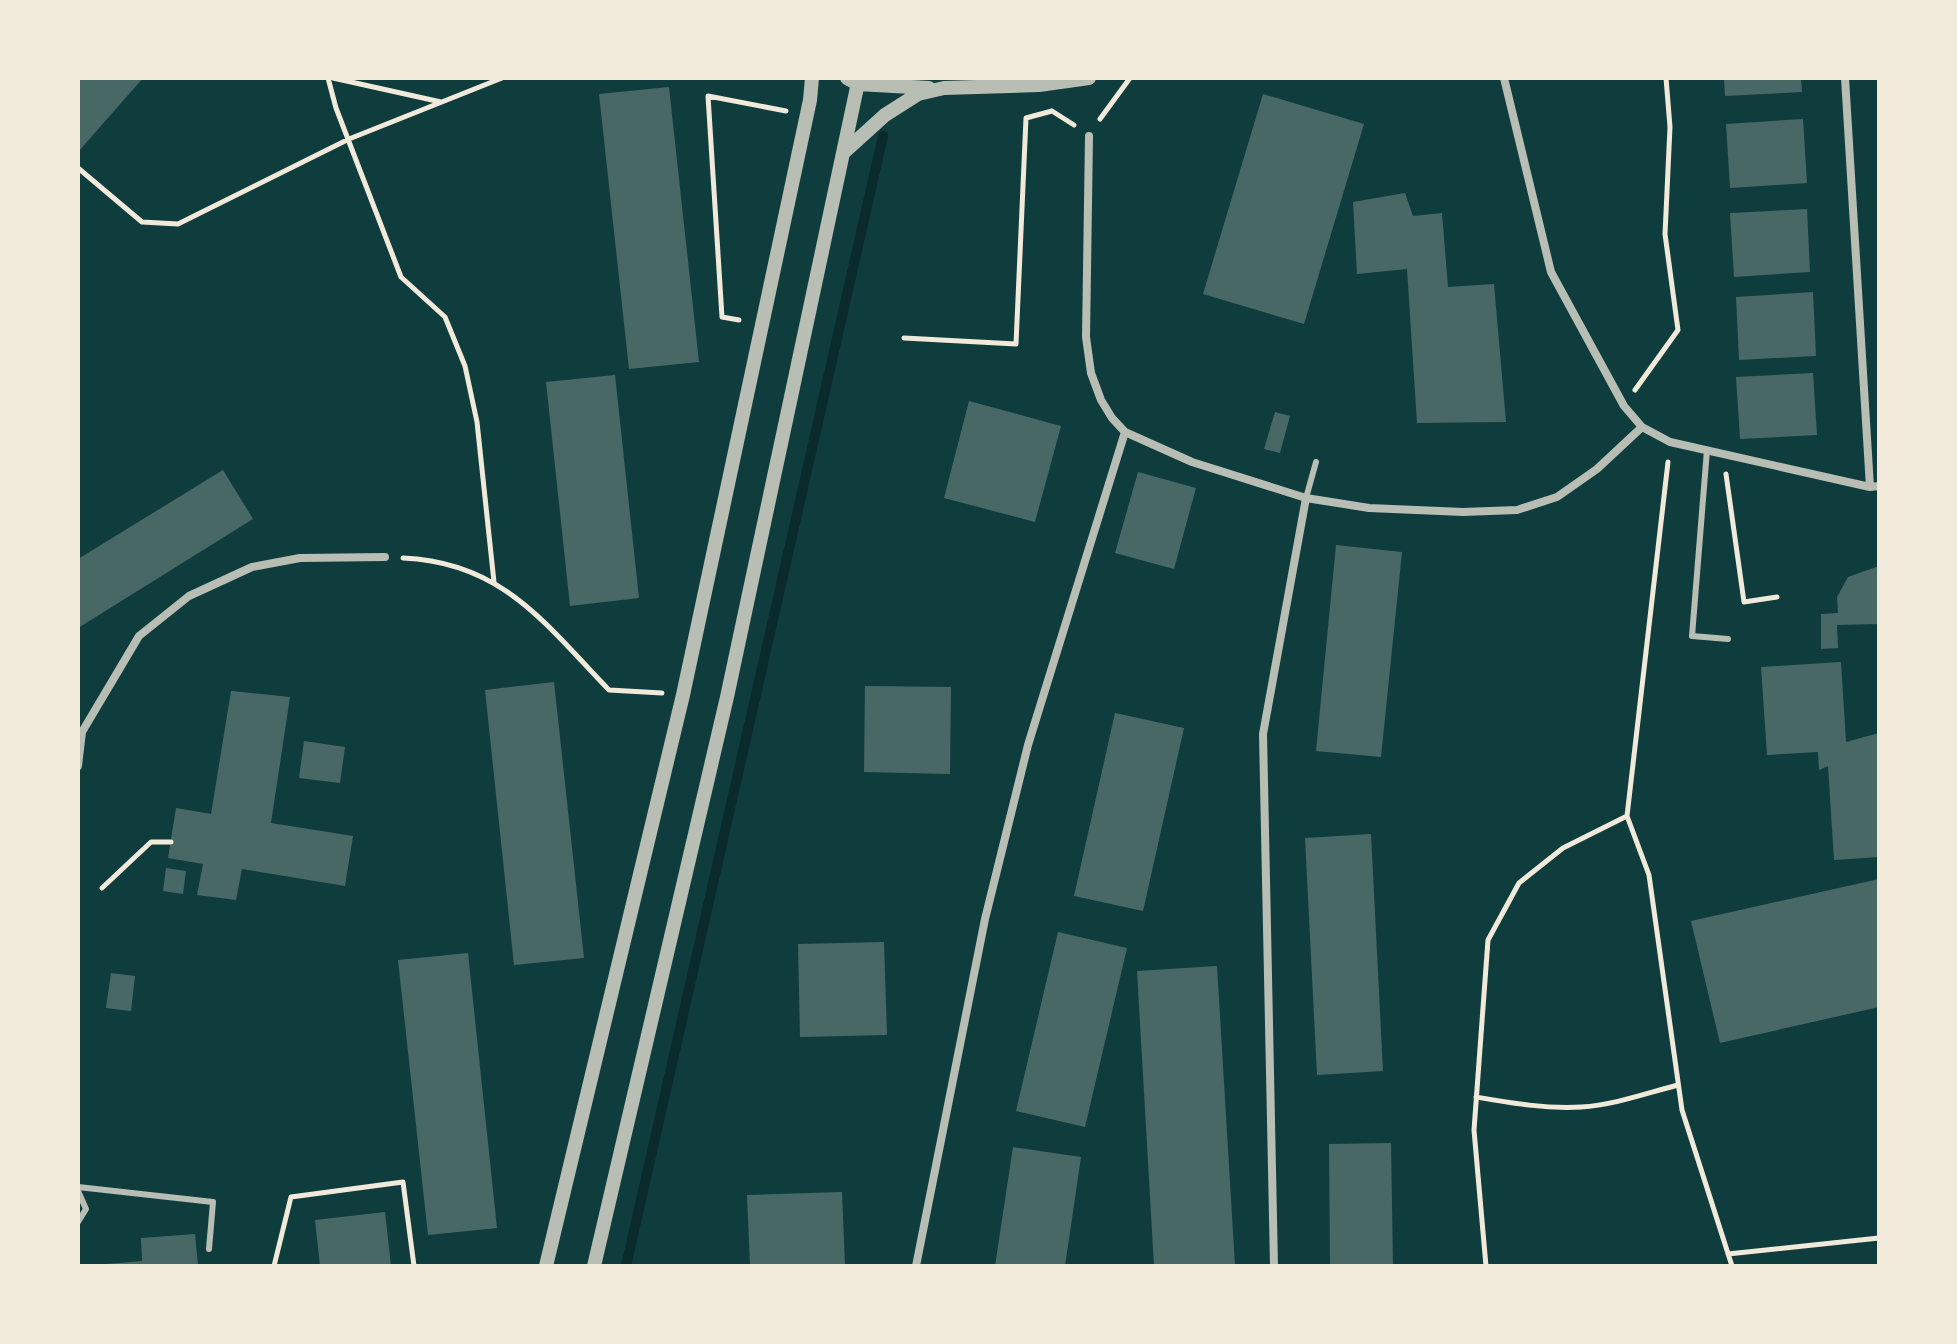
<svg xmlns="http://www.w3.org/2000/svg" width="1957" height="1344" font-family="Cabin,sans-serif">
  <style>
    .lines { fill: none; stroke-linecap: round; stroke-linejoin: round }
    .stream { stroke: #0a2a2b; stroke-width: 10 }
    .building { fill: #486865 }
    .path { stroke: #f1e9da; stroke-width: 5 }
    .service { stroke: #b8beb3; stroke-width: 6 }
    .minor { stroke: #b8beb3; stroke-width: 8 }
    .tertiary { stroke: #b8beb3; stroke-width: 14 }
  </style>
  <rect width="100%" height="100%" fill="#0f3d3e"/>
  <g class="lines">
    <!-- stream -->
    <path class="stream" d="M626,1266L883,136"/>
  </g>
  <!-- building -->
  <path class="building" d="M82,78H143L78,152V83Z
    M1724,78H1801L1802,92L1725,96Z
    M669,87L699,362L629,369L599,94Z
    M1263,94L1364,124L1304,324L1203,294Z
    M1803,119L1807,183L1730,188L1726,124Z
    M1405,193L1413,216L1442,213L1448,287L1494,284L1506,422L1417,423L1407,269L1357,274L1353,202Z
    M1807,209L1810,272L1734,277L1730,213Z
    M1813,292L1816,356L1739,360L1736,297Z
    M1813,373L1817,435L1740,439L1736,377Z
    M615,375L639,598L570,606L546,382Z
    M969,401L1061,426L1035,522L944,498Z
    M1275,412L1290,416L1280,453L1264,449Z
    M223,470L253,519L78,628V559Z
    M1138,472L1196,488L1174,569L1115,553Z
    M1336,545L1402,552L1381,757L1316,751Z
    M1879,566V624L1837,625L1838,648L1821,649V614L1838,613L1837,597L1848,577Z
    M1841,662L1846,742L1879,733V857L1834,860L1828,766L1819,770L1818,752L1767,755L1761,667Z
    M554,682L584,958L514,965L485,690Z
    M865,686L951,687L950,774L864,772Z
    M231,691L290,697L271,823L353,836L345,886L242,869L236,900L197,895L203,864L168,858L176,808L211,814Z
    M1115,713L1184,728L1143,911L1074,896Z
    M304,741L345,747L340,783L299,778Z
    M1371,834L1383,1071L1317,1075L1305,838Z
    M166,868L186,871L183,894L163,891Z
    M1879,879V1007L1720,1043L1691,921Z
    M1058,932L1127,948L1085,1127L1016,1111Z
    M884,942L887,1035L800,1037L798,944Z
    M468,953L497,1228L428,1235L398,960Z
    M1217,966L1235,1266H1154L1137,971Z
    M111,973L135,976L131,1011L106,1008Z
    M1391,1143L1393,1266H1330L1329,1144Z
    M1013,1147L1081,1157L1065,1266H995Z
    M842,1192L845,1266H750L747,1195Z
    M385,1212L391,1266H320L315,1220Z
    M195,1234L198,1266H107L106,1264L142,1261L141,1238Z"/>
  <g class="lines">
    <!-- path -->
    <path class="path" d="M328,78L336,108L401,277L445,317L465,366L477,422L494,582
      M333,78L441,102
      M1052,111L1074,125
      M1100,119L1130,78
      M78,168L142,222L178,224L349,139L502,78
      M739,320L722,317L708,96L786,111
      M904,338L1016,344L1026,118L1052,111
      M1635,390L1678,330L1665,234L1670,127L1666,78
      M1668,462L1627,816L1649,875L1682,1110L1732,1266
      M1726,474L1744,602L1777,597
      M403,558C503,562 546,625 609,690L662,693
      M102,888L151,842H171
      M1476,1097C1511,1103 1545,1109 1581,1107C1614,1105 1647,1093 1678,1085
      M1728,1254L1879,1238
      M274,1266L291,1197L403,1182L414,1266
      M1486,1266L1474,1130L1488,940L1519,883L1563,848L1627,816"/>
    <!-- service -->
    <path class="service" d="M1707,450L1692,636L1728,639
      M1306,498L1316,462
      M78,1187L213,1202L209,1249
      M78,1191L86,1209L78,1222"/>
    <!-- minor -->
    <path class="minor" d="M1504,78L1551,272L1624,406L1642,427L1670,442L1870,487L1879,486
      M1845,78L1870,487
      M1125,432L1192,462L1306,498L1369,508L1463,512L1517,510L1557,497L1597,469L1642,427
      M78,766L82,732L139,636L189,596L252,567L300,558L385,557
      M916,1266L985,919L1028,745L1125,432L1112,418L1101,400L1091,373L1086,337L1089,136
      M1274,1266L1263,734L1306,498"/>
    <!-- tertiary -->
    <path class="tertiary" d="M847,78L858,84L929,88
      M843,153L885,115L918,94L944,88L1039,85L1089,78
      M546,1266L683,695L810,100L812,78
      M594,1266L727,697L859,78"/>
  </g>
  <!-- border -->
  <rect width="1957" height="1344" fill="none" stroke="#f1e9da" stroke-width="160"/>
</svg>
